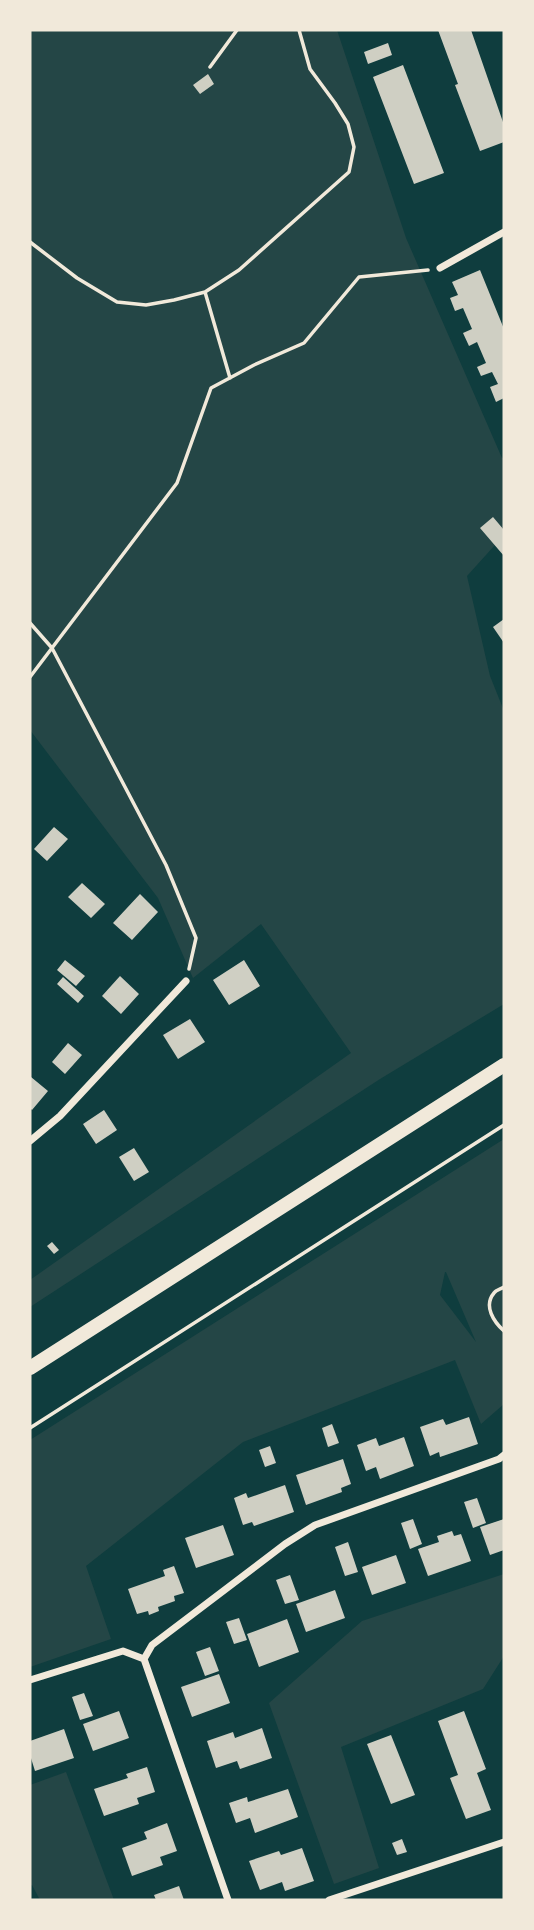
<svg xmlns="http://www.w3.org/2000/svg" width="534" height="1930" font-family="Lora,serif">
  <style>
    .green { fill: #244646; fill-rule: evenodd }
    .building { fill: #cfcfc3 }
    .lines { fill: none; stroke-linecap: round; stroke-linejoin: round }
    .path { stroke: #f1e9da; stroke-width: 3.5 }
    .minor { stroke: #f1e9da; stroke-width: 7 }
    .secondary { stroke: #f1e9da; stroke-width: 14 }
  </style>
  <rect width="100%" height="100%" fill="#0f3d3e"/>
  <!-- green -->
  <path class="green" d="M30,30H337L406,238L502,458L504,457V535L467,576L490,676L504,711V1004L380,1079L30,1307V1280L351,1053L261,924L193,978L158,898L30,730Z
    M504,1139V1404L481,1424L455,1360L243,1442L86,1566L111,1639L30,1667V1440ZM445,1272H446L476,1342L440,1295Z
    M504,1574V1656L483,1689L341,1747L379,1868L334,1884L269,1703L362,1621Z
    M66,1772L114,1900H40L32,1885L30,1886V1785Z"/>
  <!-- building -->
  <path class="building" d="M438,30H471L504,125V142L480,151L455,85L458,84Z
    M388,43L392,55L368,64L364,52Z
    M403,65L444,173L414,184L373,77Z
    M208,74L214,84L200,94L193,85Z
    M480,270L504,329V398L496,402L490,387L498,384L492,372L481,376L477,367L486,363L477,342L469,346L463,333L472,329L463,308L455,311L450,298L458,295L452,282Z
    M493,517L504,530V556L480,528Z
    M504,619V643L493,627Z
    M54,827L68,839L47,861L34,849Z
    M82,883L105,904L91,918L68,897Z
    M140,894L158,912L132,940L113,923Z
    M65,960L85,976L76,986L57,970Z
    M244,960L260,986L229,1005L213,980Z
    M120,976L139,994L121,1014L102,996Z
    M63,977L84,996L78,1003L57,984Z
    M190,1019L205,1042L178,1059L163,1035Z
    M68,1043L82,1055L65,1074L52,1062Z
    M31,1077L48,1091L32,1110L30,1108V1079Z
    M104,1110L117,1130L96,1144L83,1124Z
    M134,1148L149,1172L134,1181L119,1157Z
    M52,1242L59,1250L54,1254L47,1246Z
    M469,1417L478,1444L440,1457L439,1452L430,1456L420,1427L443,1419L446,1425Z
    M332,1424L339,1443L328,1447L322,1428Z
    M404,1437L414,1466L380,1479L376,1467L366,1471L357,1445L376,1438L379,1446Z
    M270,1446L276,1463L265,1467L259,1450Z
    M343,1459L351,1484L341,1488L342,1492L306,1505L296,1475Z
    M285,1485L294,1512L254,1526L252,1522L243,1525L234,1498L246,1493L248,1498Z
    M477,1498L486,1523L473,1528L464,1502Z
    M413,1519L422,1544L410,1549L401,1523Z
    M504,1519V1550L490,1555L480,1527Z
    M223,1525L234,1555L196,1568L185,1538Z
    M452,1531L454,1536L461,1534L471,1561L428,1576L418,1549L439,1542L437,1536Z
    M348,1542L358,1572L345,1576L335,1547Z
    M396,1555L406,1583L372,1595L362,1567Z
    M174,1566L184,1593L174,1596L175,1601L158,1607L159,1611L149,1615L148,1611L137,1614L128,1589L165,1576L163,1570Z
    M290,1575L299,1600L285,1604L276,1580Z
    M335,1590L345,1618L306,1632L296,1604Z
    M239,1618L247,1640L234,1644L226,1622Z
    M287,1619L299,1652L259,1667L247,1634Z
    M210,1647L219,1671L205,1676L196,1652Z
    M219,1674L230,1703L192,1717L181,1687Z
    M84,1693L93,1716L80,1720L72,1697Z
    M119,1711L129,1738L93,1751L83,1724Z
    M464,1711L486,1769L477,1773L491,1810L466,1819L450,1778L458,1775L438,1721Z
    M262,1728L272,1758L240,1769L237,1761L216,1768L207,1741L233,1732L235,1738Z
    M64,1729L74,1758L35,1771L30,1755V1741Z
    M391,1735L415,1795L391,1804L367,1744Z
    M147,1767L155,1792L137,1798L139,1804L104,1816L94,1789L128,1778L126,1774Z
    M288,1789L298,1817L255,1833L250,1818L236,1823L229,1803L247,1797L248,1802Z
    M167,1823L177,1851L160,1857L163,1865L132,1876L122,1848L147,1839L144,1832Z
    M402,1839L407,1852L397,1855L392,1843Z
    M302,1848L314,1881L285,1891L282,1882L260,1890L249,1861L279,1851L281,1855Z
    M179,1886L184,1900H156L154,1895Z"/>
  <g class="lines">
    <!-- path -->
    <path class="path" d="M210,67L237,30
      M30,242L77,278L117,302L146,305L174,300L205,292L239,270L349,172L354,147L348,124L335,103L310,69L299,30
      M205,292L230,378
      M30,623L52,648L166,865L196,938L189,969
      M30,677L177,483L211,388L254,365L304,343L359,277L428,270
      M504,1287C501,1289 496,1290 494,1293C483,1306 494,1322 504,1331
      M30,1428L504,1125"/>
    <!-- minor -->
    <path class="minor" d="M440,268L504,232
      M30,1141L60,1116L186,981
      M30,1680L123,1651L144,1659
      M228,1900L144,1659L152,1645L285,1544L315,1525L499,1459L504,1455
      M329,1900L504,1842"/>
    <!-- secondary -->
    <path class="secondary" d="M30,1368L504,1065"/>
  </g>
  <!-- border -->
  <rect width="534" height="1930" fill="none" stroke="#f1e9da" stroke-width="63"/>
</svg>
